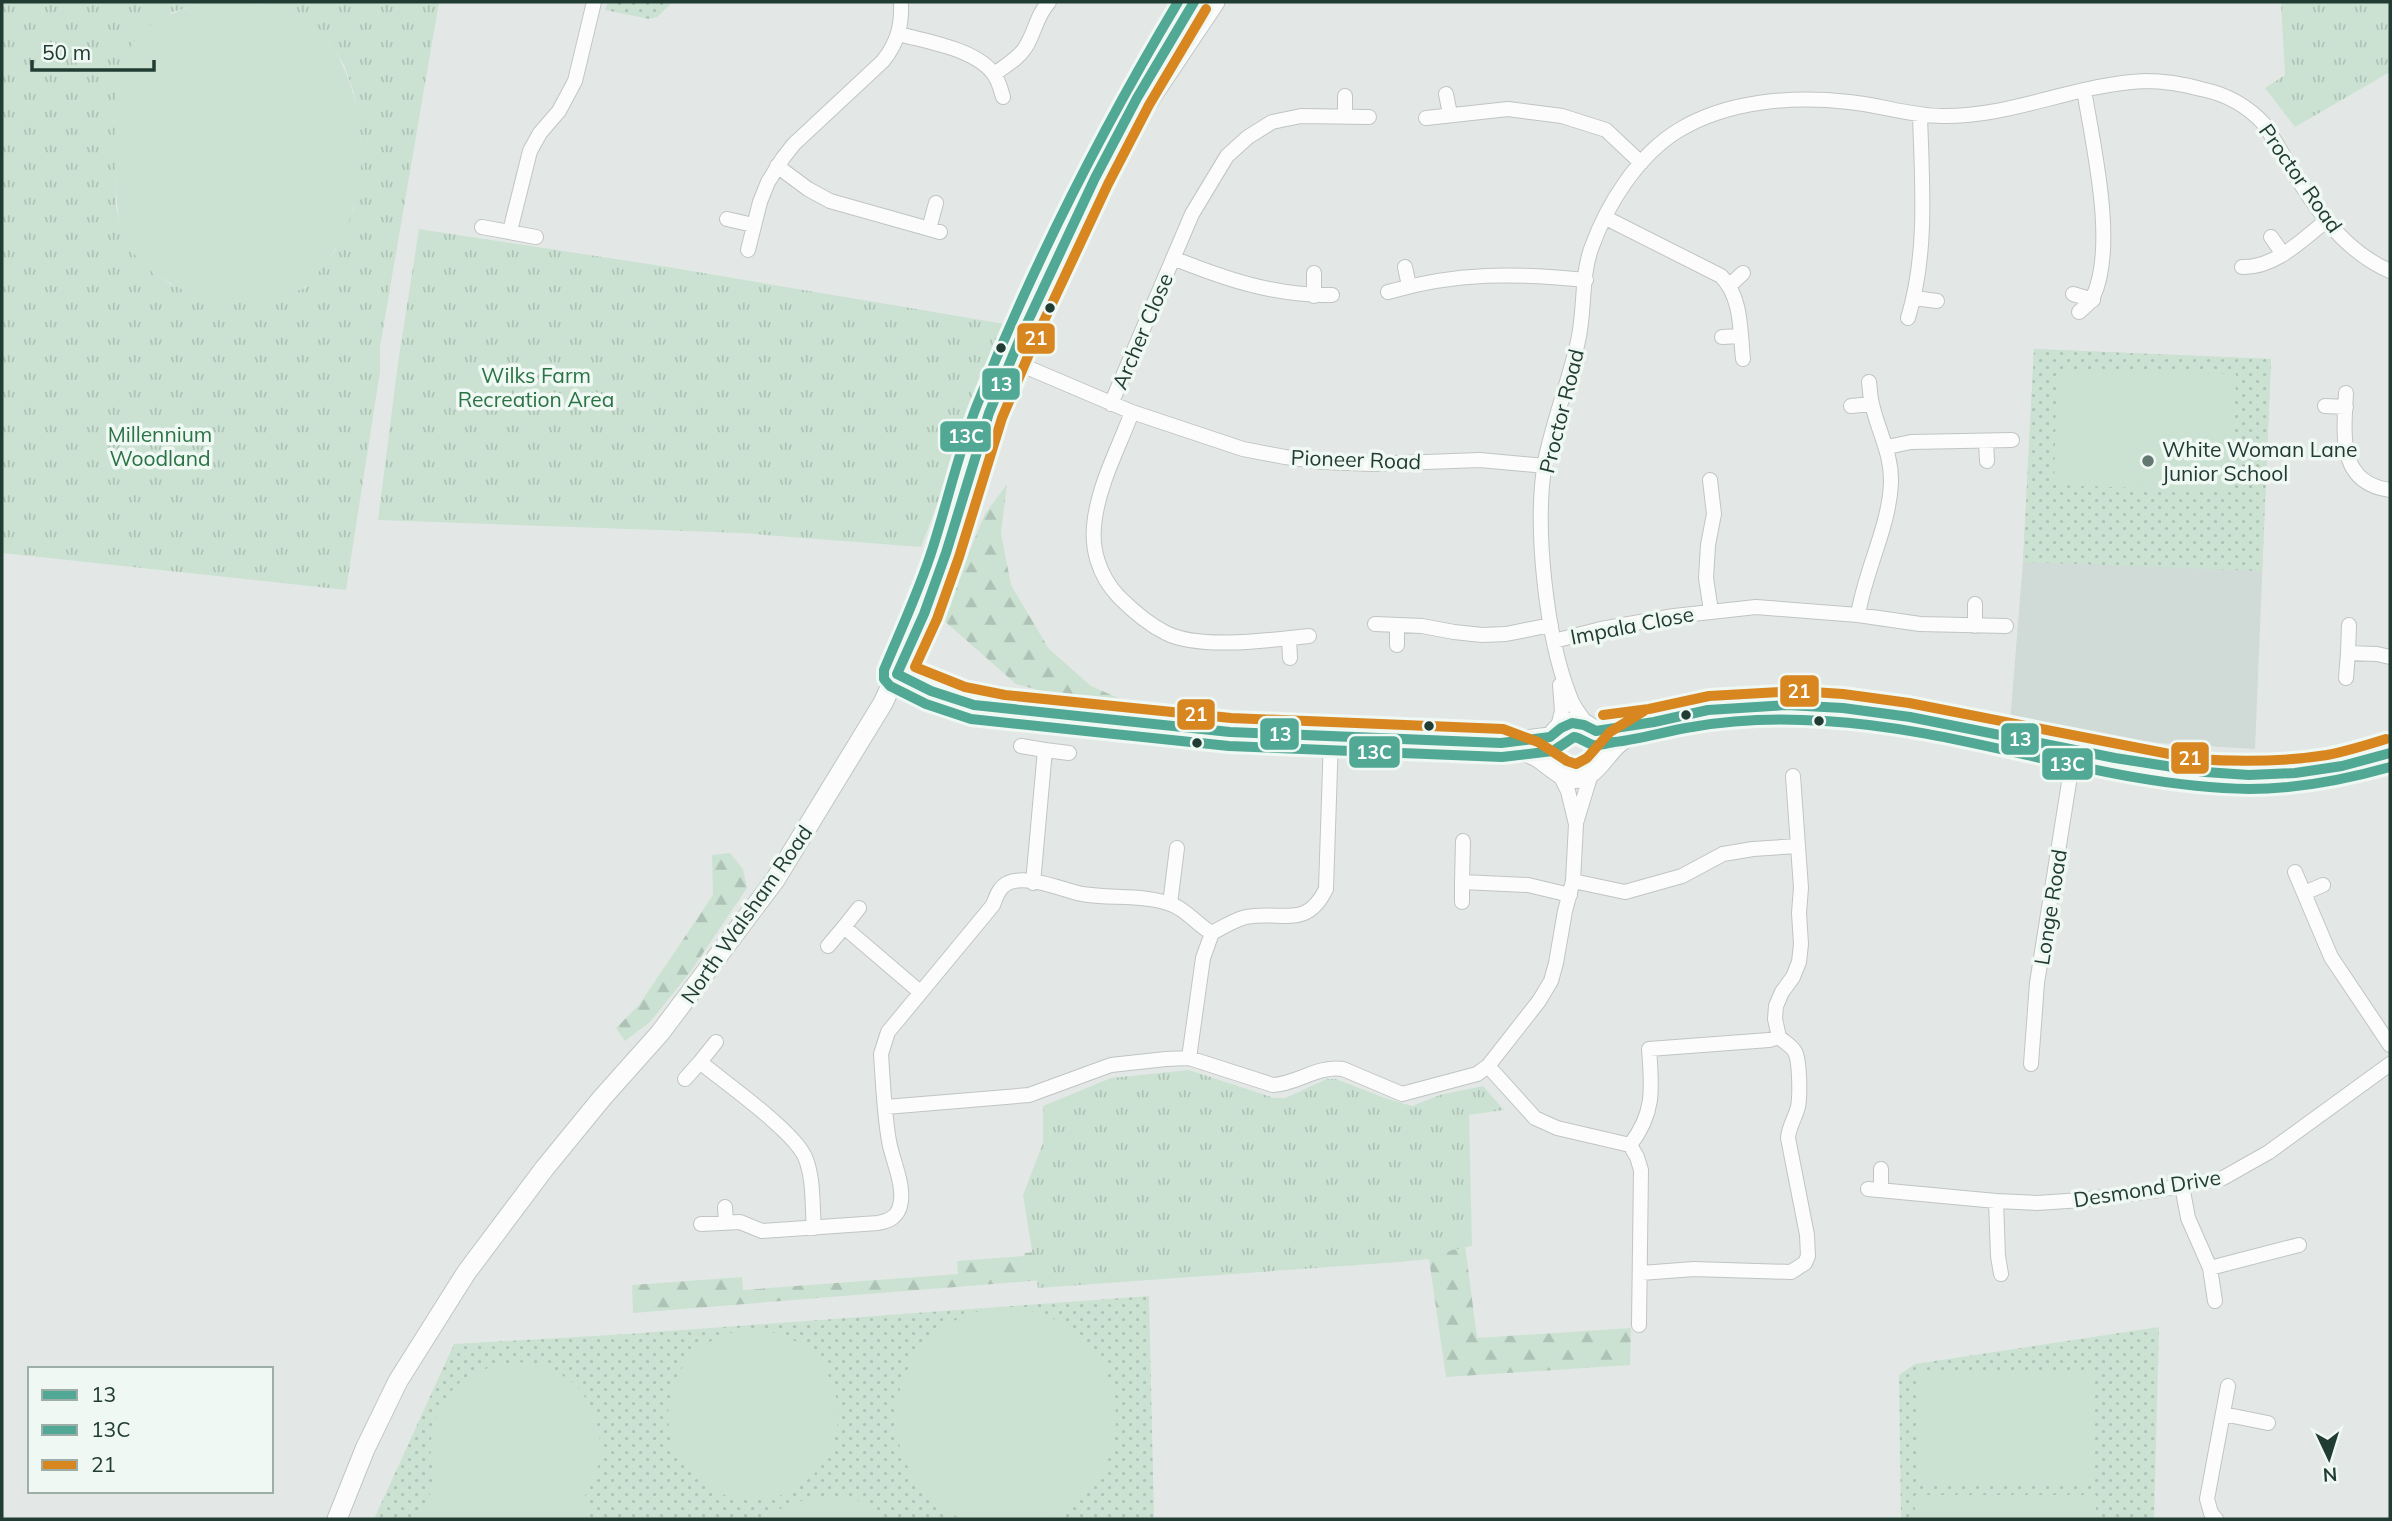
<svg xmlns="http://www.w3.org/2000/svg" width="2392" height="1521" font-family="Mulish,sans-serif">
  <style>
    .built { fill: #d0dad6 }
    .grass { fill: url(#grass-dots) }
    .forest { fill: url(#forest-firs) }
    .park { fill: url(#park-tufts) }
    .pitch { fill: #cbe2d2 }
    .lines { fill: none; stroke-linecap: round; stroke-linejoin: round }
    .street-casing { stroke: #c0c5c3; stroke-width: 16 }
    .secondary-casing { stroke: #bec6c3; stroke-width: 21 }
    .street { stroke: #fbfcfb; stroke-width: 14 }
    .secondary { stroke: #fbfcfb; stroke-width: 19 }
    .bus-1-casing { stroke: #f0f8f4; stroke-width: 16 }
    .bus-2-casing { stroke: #f0f8f4; stroke-width: 16 }
    .bus-3-casing { stroke: #f0f8f4; stroke-width: 16 }
    .bus-1 { stroke: #51a895; stroke-width: 10 }
    .bus-2 { stroke: #51a895; stroke-width: 10 }
    .bus-3 { stroke: #d78620; stroke-width: 10 }
    .bus-dot { fill: #203c33; stroke: #f0f8f4; stroke-width: 2.5 }
    .poi-dot { fill: #647872; stroke: #f0f8f4; stroke-width: 2.5 }
    .labels { text-anchor: middle; dominant-baseline: central; stroke-width: 7; stroke-linejoin: round; paint-order: stroke }
    .street-label { font-size: 21px; fill: #203c33; stroke: #f0f8f4 }
    .park-label { font-size: 21px; fill: #2a7344; stroke: #f0f8f4 }
    .poi-label { font-size: 21px; fill: #203c33; stroke: #f0f8f4; text-anchor: start }
    .line-badge { stroke: #f0f8f4; stroke-width: 2.5 }
    .badge-label { font-size: 19px; text-anchor: middle; font-weight: bold; fill: #fff }
  </style>
  <defs>
    <pattern id="grass-dots" width="8" height="8" patternUnits="userSpaceOnUse" patternTransform="scale(1.75)"><rect width="8" height="8" fill="#cbe2d2"/><path d="M2 2h.1M6 6h.1" fill="none" stroke="#aec3b5" stroke-width="1.8" stroke-linecap="round"/></pattern>
    <pattern id="forest-firs" width="22" height="20" patternUnits="userSpaceOnUse" patternTransform="scale(1.75)"><rect width="22" height="20" fill="#cbe2d2"/><path d="M5 1l3.5 6h-7zM16 11l3.5 6h-7z" fill="#aec3b5"/></pattern>
    <pattern id="park-tufts" width="24" height="20" patternUnits="userSpaceOnUse" patternTransform="scale(1.75)"><rect width="24" height="20" fill="#cbe2d2"/><path d="M3 7l-1-3M5 7V3M7 7l1-3M15 17l-1-3M17 17v-4M19 17l1-3" fill="none" stroke="#aec3b5"/></pattern>
  </defs>
  <rect width="100%" height="100%" fill="#e3e8e6"/>
  <!-- built -->
  <path class="built" d="M2034,349L2271,359L2255,749L2159,743L2010,722L2023,562Z"/>
  <!-- grass -->
  <path class="grass" d="M608,2H673L657,17L649,19L605,10Z
    M2034,349L2271,359L2262,571L2023,562Z
    M1149,1296L1154,1519H374L454,1344L628,1334Z
    M2159,1327L2154,1519H1901L1899,1375L1915,1364Z"/>
  <!-- forest -->
  <path class="forest" d="M1007,484L1001,533L1011,585L1049,649L1091,686L1134,705L1090,704L1016,684L941,618L985,514Z
    M730,853L743,869L747,888L691,971L650,1022L625,1041L616,1028L639,1005L713,895L712,855Z
    M1420,1235L1464,1237L1477,1338L1631,1328L1630,1365L1446,1377L1429,1259L1400,1262Z
    M1037,1252L1068,1278L633,1313L632,1285L742,1277L743,1290L958,1274L957,1261L1024,1256L1025,1253Z"/>
  <!-- park -->
  <path class="park" d="M2,2H210L172,12L123,61L115,127L116,207L125,241L152,272L170,284L210,298L259,300L305,288L334,252L354,209L361,137L354,93L344,65L328,40L308,18L254,2H439L380,347V372L346,590L2,553Z
    M2390,2V72L2295,127L2265,88L2285,75L2281,3Z
    M419,229L668,267L1005,324L921,547L741,533L378,520L398,363Z
    M1189,1070L1274,1098H1285L1327,1079H1336L1385,1098L1412,1106L1440,1095L1483,1086L1504,1110L1469,1115L1472,1246L1399,1262L1038,1288L1023,1195L1043,1143V1106L1111,1078Z"/>
  <!-- pitch -->
  <path class="pitch" d="M210,2C240,2 265,2 294,12C298,14 305,15 309,18C317,24 326,38 332,46C372,110 373,205 324,265C318,272 311,284 303,288C292,294 275,297 262,300C215,310 148,284 125,240C111,211 112,92 123,62C126,53 136,37 143,31C163,14 186,8 210,2Z
    M2057,369L2236,374L2232,491L2054,485Z
    M896 1418a110 110 0 1 1 220 0a110 110 0 1 1-220 0Z
    M668 1415a85 85 0 1 1 170 0a85 85 0 1 1-170 0Z
    M520,1362C529,1364 539,1365 547,1368C600,1386 616,1456 583,1498L591,1519H415L438,1481C420,1448 436,1395 469,1376C486,1367 501,1364 520,1362Z
    M2095,1370V1485H1917L1916,1371Z
    M1915,1495H2096V1519H1915Z
    M810,1498L857,1500L886,1519H762L766,1514Z"/>
  <g class="lines">
    <defs>
      <path id="street" d="M899,34C927,42 978,49 995,76C999,82 1001,90 1003,97
        M994,74C1005,66 1018,59 1025,48C1035,33 1036,16 1049,2
        M1446,94L1450,114
        M1345,116V96
        M1426,118L1508,109L1562,116L1606,130L1641,163
        M777,166L808,189L830,201L940,232
        M1606,218L1721,276C1742,297 1740,331 1743,359
        M727,219L753,225
        M482,227L536,237
        M929,229L936,203
        M510,231L530,151L540,133L559,111L575,81L594,2
        M2271,237L2283,254
        M748,250L760,202L768,182L783,158L794,144L883,61C898,42 902,25 901,2
        M1173,258C1225,279 1275,296 1332,295
        M1405,267L1409,286
        M2242,267C2275,268 2302,240 2326,221
        M1314,273V296
        M1730,285L1743,273
        M1388,292C1457,272 1515,273 1586,280
        M2073,294L2093,300
        M1914,298L1937,301
        M2079,312C2083,308 2091,303 2093,297C2117,246 2093,145 2084,90
        M1908,318C1928,253 1922,183 1920,115
        M1722,337L1741,336
        M1009,362L1031,369L1132,412L1243,449L1285,457L1323,462L1372,464L1480,460L1545,466
        M2346,393C2344,434 2337,483 2390,490
        M1111,404L1192,214L1227,156L1248,137L1272,122L1301,116L1369,117
        M1851,406L1872,404
        M2325,406L2346,407
        M1132,412C1119,447 1100,482 1095,518C1090,548 1099,576 1119,597C1133,611 1148,624 1166,633C1200,650 1271,640 1309,636
        M1986,441L1987,461
        M1887,447L1911,442L2012,440
        M1710,480L1714,514L1708,545L1706,578L1711,611
        M1975,604V626
        M1858,615C1865,570 1889,528 1891,483C1892,454 1878,431 1872,404C1870,397 1870,389 1869,382
        M1375,624L1422,626L1454,632L1482,635L1506,634L1551,625
        M1397,625V645
        M1289,638L1290,658
        M1554,641L1601,629L1674,616L1756,607L1858,615L1920,624L2006,626
        M2348,653L2349,625
        M2346,678L2348,653L2377,654L2390,657
        M1586,724C1581,715 1573,707 1570,697C1546,637 1534,526 1545,462C1553,421 1569,382 1578,341C1585,311 1581,278 1591,249C1607,204 1638,155 1679,130C1729,100 1793,96 1849,102C1881,105 1910,116 1942,116C2012,117 2076,84 2145,81C2164,81 2183,84 2201,89C2226,94 2247,105 2265,125C2298,178 2329,245 2390,271
        M1558,727L1562,711L1560,685
        M1021,746L1045,750L1033,883
        M1045,750L1069,753
        M1576,823L1591,774
        M1463,841L1462,882L1528,885L1570,895
        M2295,872L2331,957L2390,1045
        M1573,881L1625,892L1682,876L1723,854L1753,849L1798,846
        M2304,893L2323,885
        M1462,902V882
        M1170,904L1177,848
        M844,927L859,908
        M828,946L844,927L920,992
        M1779,1037L1775,1019L1776,1006L1782,992L1793,977L1799,962L1801,944L1799,913L1801,888L1793,776
        M1189,1058L1203,958L1212,933C1223,927 1234,920 1246,917C1282,910 1306,930 1326,889L1331,737
        M700,1062L716,1042
        M2031,1064L2037,983L2074,751
        M1488,1066L1535,1118L1557,1128L1630,1145L1637,1157L1641,1170L1639,1325
        M685,1079L700,1062C724,1082 794,1131 805,1157C814,1178 812,1205 814,1228
        M886,1107L1029,1095L1111,1065L1166,1059L1189,1058L1273,1085C1297,1084 1318,1065 1343,1069L1402,1094L1477,1074L1488,1066L1539,1001L1551,981L1556,963L1565,911L1573,881L1576,824L1568,791L1559,773
        M1630,1145C1655,1113 1652,1088 1649,1049L1769,1040L1779,1037C1784,1042 1792,1046 1795,1052C1800,1061 1800,1097 1798,1107C1795,1118 1789,1126 1788,1138L1807,1235L1808,1256L1805,1263L1791,1272L1694,1269L1641,1273
        M2182,1186L2188,1218L2210,1268L2215,1301
        M1868,1189L1996,1201L2037,1203L2082,1200L2159,1190L2223,1178L2269,1152L2390,1064
        M1881,1190V1169
        M1996,1201L1998,1256L2001,1274
        M725,1207L726,1222
        M701,1224L740,1222L762,1231L878,1223C887,1221 895,1219 899,1209C907,1189 892,1160 889,1141C884,1112 883,1083 881,1054L888,1032L993,905C996,897 999,887 1008,883C1026,874 1063,890 1082,894C1111,899 1145,894 1173,905C1188,911 1198,926 1212,933
        M2210,1268L2299,1245
        M2223,1414L2268,1423
        M2216,1519L2211,1513L2207,1499L2228,1386"/>
      <path id="secondary" d="M1148,102L1215,2
        M897,674L931,691L974,705L1230,732L1501,743L1550,737
        M1596,731C1614,728 1632,726 1649,723C1663,721 1676,715 1690,713C1736,704 1797,704 1843,708C1902,714 1962,726 2020,738C2151,766 2258,797 2390,753
        M1506,745C1516,749 1527,752 1537,757C1547,763 1558,775 1569,778C1594,783 1604,754 1620,742C1628,736 1636,732 1644,727
        M1548,747C1554,717 1587,713 1601,740
        M337,1519L365,1449L398,1381L466,1273L544,1169L602,1098L660,1033L775,880L883,703L924,614L946,553L989,413L1021,336L1095,178L1137,98L1194,2"/>
    </defs>
    <!-- street casing -->
    <use href="#street" class="street-casing"/>
    <!-- secondary casing -->
    <use href="#secondary" class="secondary-casing"/>
    <!-- street -->
    <use href="#street" class="street"/>
    <!-- secondary -->
    <use href="#secondary" class="secondary"/>
    <defs>
      <path id="bus-1" d="M1194,2L1137,98L1095,178L1021,336L989,413L946,553L924,614L897,674L931,691L974,705L1230,732L1501,743L1550,737L1561,728L1572,723L1584,725L1596,731L1654,722L1708,710L1787,705L1843,708L1910,717L2115,758L2205,772L2249,775L2295,773L2342,766L2390,753"/>
      <path id="bus-2" d="M1178,2C1101,131 1033,265 977,405C959,450 948,500 933,547C920,589 901,629 884,670V679L890,686L926,704L971,719L1229,746L1502,757L1553,751L1574,737C1581,738 1586,743 1593,745C1600,746 1608,743 1614,742C1641,739 1666,731 1692,727C1736,719 1781,718 1825,721C1968,729 2106,787 2249,789C2298,789 2344,780 2390,767"/>
      <path id="bus-3" d="M1206,9L1149,105L1108,184L1034,342L1002,418L959,557L937,619L915,667L965,687L1005,695L1231,718L1503,729L1538,742L1567,761L1576,764L1587,758L1610,732L1644,711
        M1603,715L1649,709L1709,696L1797,691L1843,694L1909,703L2195,759C2239,762 2283,762 2327,755C2347,751 2367,745 2386,739"/>
    </defs>
    <!-- bus-1 casing -->
    <use href="#bus-1" class="bus-1-casing"/>
    <!-- bus-2 casing -->
    <use href="#bus-2" class="bus-2-casing"/>
    <!-- bus-3 casing -->
    <use href="#bus-3" class="bus-3-casing"/>
    <!-- bus-1 -->
    <use href="#bus-1" class="bus-1"/>
    <!-- bus-2 -->
    <use href="#bus-2" class="bus-2"/>
    <!-- bus-3 -->
    <use href="#bus-3" class="bus-3"/>
  </g>
  <!-- markers -->
  <g class="bus-dot">
    <circle cx="1050" cy="308" r="6"/>
    <circle cx="1001" cy="348" r="6"/>
    <circle cx="1686" cy="715" r="6"/>
    <circle cx="1819" cy="721" r="6"/>
    <circle cx="1429" cy="726" r="6"/>
    <circle cx="1197" cy="743" r="6"/>
  </g>
  <circle class="poi-dot" cx="2148" cy="461" r="7"/>
  <g class="labels">
    <!-- street labels -->
    <g class="street-label">
      <text transform="translate(2301 178) rotate(55)">Proctor Road</text>
      <text transform="translate(1142 331) rotate(-67)">Archer Close</text>
      <text transform="translate(1561 411) rotate(-76)">Proctor Road</text>
      <text transform="translate(1356 459) rotate(2)">Pioneer Road</text>
      <text transform="translate(1632 625) rotate(-11)">Impala Close</text>
      <text transform="translate(2050 907) rotate(-81)">Longe Road</text>
      <text transform="translate(746 914) rotate(-55)">North Walsham Road</text>
      <text transform="translate(2147 1188) rotate(-9)">Desmond Drive</text>
    </g>
    <!-- park labels -->
    <g class="park-label">
      <text x="536" y="375">Wilks Farm<tspan x="536" dy="24">Recreation Area</tspan></text>
      <text x="160" y="434">Millennium<tspan x="160" dy="24">Woodland</tspan></text>
    </g>
    <!-- poi labels -->
    <g class="poi-label">
      <text x="2162" y="449">White Woman Lane<tspan x="2162" dy="24">Junior School</tspan></text>
    </g>
  </g>
  <g class="line-badge">
    <rect x="1016" y="322" width="40" height="33" rx="7" fill="#d78620"/>
    <rect x="981" y="367" width="40" height="34" rx="7" fill="#51a895"/>
    <rect x="939" y="420" width="53" height="33" rx="7" fill="#51a895"/>
    <rect x="1779" y="674" width="41" height="34" rx="7" fill="#d78620"/>
    <rect x="1176" y="698" width="40" height="33" rx="7" fill="#d78620"/>
    <rect x="1259" y="717" width="41" height="34" rx="7" fill="#51a895"/>
    <rect x="2000" y="722" width="40" height="34" rx="7" fill="#51a895"/>
    <rect x="1348" y="735" width="53" height="34" rx="7" fill="#51a895"/>
    <rect x="2170" y="741" width="40" height="34" rx="7" fill="#d78620"/>
    <rect x="2041" y="747" width="53" height="34" rx="7" fill="#51a895"/>
  </g>
  <g class="badge-label">
    <text x="1036" y="345">21</text>
    <text x="1001" y="391">13</text>
    <text x="966" y="443">13C</text>
    <text x="1799" y="698">21</text>
    <text x="1196" y="721">21</text>
    <text x="1280" y="741">13</text>
    <text x="2020" y="746">13</text>
    <text x="1374" y="759">13C</text>
    <text x="2190" y="765">21</text>
    <text x="2067" y="771">13C</text>
  </g>
  <!-- border -->
  <rect width="2392" height="1521" fill="none" stroke="#203c33" stroke-width="7"/>
  <!-- legend -->
  <rect x="28" y="1367" width="245" height="126" fill="#f0f8f4" stroke="#9dada7" stroke-width="2"/>
  <rect x="42" y="1390" width="35" height="10" fill="#51a895" stroke="#9dada7" stroke-width="2"/>
  <text x="91" y="1402" font-size="21" fill="#203c33">13</text>
  <rect x="42" y="1425" width="35" height="10" fill="#51a895" stroke="#9dada7" stroke-width="2"/>
  <text x="91" y="1437" font-size="21" fill="#203c33">13C</text>
  <rect x="42" y="1460" width="35" height="10" fill="#d78620" stroke="#9dada7" stroke-width="2"/>
  <text x="91" y="1472" font-size="21" fill="#203c33">21</text>
  <!-- north arrow -->
  <g transform="translate(2329 1458) rotate(176)" stroke="#f0f8f4" stroke-width="5" paint-order="stroke">
  <path d="M0-5L12 26L0 18L-12 26Z" fill="#203c33"/>
  <text y="-10" font-size="19" font-weight="bold" text-anchor="middle" fill="#203c33">N</text>
  </g>
  <!-- scale -->
  <path d="M32 60v10h122v-10" fill="none" stroke="#203c33" stroke-width="3.5"/>
  <text x="42" y="60" font-size="21" fill="#203c33" stroke="#f0f8f4" stroke-width="5" paint-order="stroke">50 m</text>
</svg>
